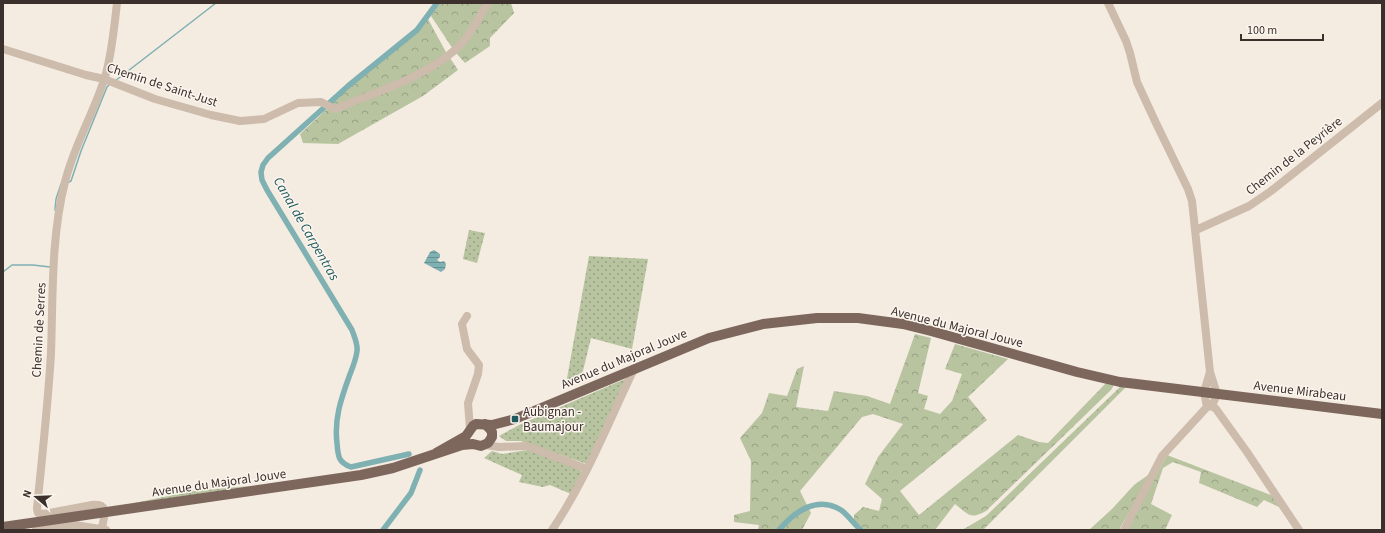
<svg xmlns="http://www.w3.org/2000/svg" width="1385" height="533" font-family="'Source Sans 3',sans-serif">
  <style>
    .grass { fill: url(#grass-dots) }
    .forest { fill: url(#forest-crowns) }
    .water { fill: url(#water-rules) }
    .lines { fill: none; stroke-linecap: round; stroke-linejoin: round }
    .stream { stroke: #7fb0b2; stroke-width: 1.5 }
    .canal { stroke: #7fb0b2; stroke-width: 5.5 }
    .minor { stroke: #cdbbac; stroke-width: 8 }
    .major { stroke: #7d675c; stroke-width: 10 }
    .poi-dot { fill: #1f5a5e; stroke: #fbf5ee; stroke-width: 1.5 }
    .labels { text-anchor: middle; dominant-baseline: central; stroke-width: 3; stroke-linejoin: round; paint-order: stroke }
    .street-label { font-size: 13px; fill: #3b302b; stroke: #fbf5ee }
    .poi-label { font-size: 13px; fill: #3b302b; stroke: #fbf5ee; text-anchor: start }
    .water-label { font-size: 14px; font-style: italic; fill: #1f5a5e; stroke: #fbf5ee }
  </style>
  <defs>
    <pattern id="grass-dots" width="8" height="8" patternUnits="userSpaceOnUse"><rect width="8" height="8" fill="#b8c4a0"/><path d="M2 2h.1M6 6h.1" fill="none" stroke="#97a083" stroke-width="1.8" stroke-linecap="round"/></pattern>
    <pattern id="forest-crowns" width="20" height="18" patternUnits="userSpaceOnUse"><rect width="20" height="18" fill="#b8c4a0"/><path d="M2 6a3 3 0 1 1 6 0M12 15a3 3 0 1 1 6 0" fill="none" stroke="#97a083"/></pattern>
    <pattern id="water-rules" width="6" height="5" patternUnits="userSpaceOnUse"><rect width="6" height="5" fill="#7fb0b2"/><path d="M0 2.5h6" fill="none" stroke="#699091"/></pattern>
  </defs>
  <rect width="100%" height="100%" fill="#f4ebe1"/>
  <!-- grass -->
  <path class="grass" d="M469,230L485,233L477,263L463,259Z
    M589,256L648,259L632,349L591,338L581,379L566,384Z
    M625,379L627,381L587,464L521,441H506L499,436L521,424Z
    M528,450L576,466L581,471V477L571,494L550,485L543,487L519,482L522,475L484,458L492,451L502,454Z
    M250,486L124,505L193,491Z"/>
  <!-- forest -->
  <path class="forest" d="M440,3H485L461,41L453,49L431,16Z
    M492,3H511L514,13L490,38V46L465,63L456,53L464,45Z
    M428,19L447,54L408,78L334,107L330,104L416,33Z
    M450,58L458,70L423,96L338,144L303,143L300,134L327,109L334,112Z
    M915,334L931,338L918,393L928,396L924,409L940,414L952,401L962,374L945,369L955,344L1008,359L968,397L987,420L900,491L919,515L1018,435L1039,442L1048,443L1106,383L1114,385L1111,390L986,511C970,520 968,514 955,504L935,530H865L854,520V515L863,507L879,511L882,499L865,484L878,457L903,424L873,414L862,417L800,491L811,513L802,530H758L759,525L734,522V515L750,511L751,461L740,438L762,413L769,393L787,396L797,369L804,366L796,407L828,411L834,391L867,396L890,404Z
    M1121,386H1127L983,530H962L986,516Z
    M1167,455L1273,496L1281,508L1264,500L1257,507L1199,483L1201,472L1173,462L1163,468L1151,504L1172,515L1165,530H1127Z
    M1151,473L1119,530H1089L1112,509L1134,485Z"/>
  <!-- water -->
  <path class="water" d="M434,250L440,254V257L437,260L440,262L444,261L446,264L445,269L441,272L424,263L430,252Z"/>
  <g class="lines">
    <!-- stream -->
    <path class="stream" d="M115,81L216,3
      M69,182L71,181L81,151L107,87L109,85
      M55,210L56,199L61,184
      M3,272L12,265H33L50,267"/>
    <!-- canal -->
    <path class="canal" d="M409,454L351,467C338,462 338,456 337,443C334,419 341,399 349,377C352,369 356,360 357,351C358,344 354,336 352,330L267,190L262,180L261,172L263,165L268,158L348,86L417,30L437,3
      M383,530L411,493L420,470
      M779,530C794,512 817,495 841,510C848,515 854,524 861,530"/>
    <!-- minor -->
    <path class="minor" d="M1108,3L1126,41L1130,53L1137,82L1155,121L1188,189L1192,201L1210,372L1217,394L1212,406
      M3,49L86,75L104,79L155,99L211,115L240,121L264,119L298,103L321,102L335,109C374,93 432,75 461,44C472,33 479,16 488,3
      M1196,230L1249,206L1271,191L1382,103
      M467,316L462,324L467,349L479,365L478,374L468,403L470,429
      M1212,406L1216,409L1247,452L1299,530
      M1207,407L1204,392L1210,372
      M485,445L499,447L527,446L587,469
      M102,528C104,516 110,503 92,505L44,514L38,513L37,509C42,457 48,405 51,353C53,297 51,236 65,182C74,145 94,113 105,77C112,54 114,28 117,3
      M36,530L75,525L106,530
      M552,530C586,480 608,423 634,369
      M1124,530L1162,456L1207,407L1212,406"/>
    <!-- major -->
    <path class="major" d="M436,453L466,436L473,426L476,424L492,425L515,419L709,338L763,324L817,318H858L903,324L931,331L1077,372L1120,382L1382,414
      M3,527L361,475L393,468L462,445L473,444L481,446L488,443L492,437V432L490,429L485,424"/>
  </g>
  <!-- markers -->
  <rect class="poi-dot" x="511" y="415" width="8" height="8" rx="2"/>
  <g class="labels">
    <!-- street labels -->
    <g class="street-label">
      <text transform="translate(162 85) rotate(18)">Chemin de Saint-Just</text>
      <text transform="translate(1294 156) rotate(-38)">Chemin de la Peyrière</text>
      <text transform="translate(957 327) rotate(14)">Avenue du Majoral Jouve</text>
      <text transform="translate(39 330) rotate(-87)">Chemin de Serres</text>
      <text transform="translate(624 359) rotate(-23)">Avenue du Majoral Jouve</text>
      <text transform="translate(1300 391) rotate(7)">Avenue Mirabeau</text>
      <text transform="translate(219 483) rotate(-8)">Avenue du Majoral Jouve</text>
    </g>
    <!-- poi labels -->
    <g class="poi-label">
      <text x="523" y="412">Aubignan -<tspan x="523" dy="15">Baumajour</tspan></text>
    </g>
    <!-- water labels -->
    <g class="water-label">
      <text transform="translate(306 229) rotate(60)">Canal de Carpentras</text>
    </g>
  </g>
  <!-- border -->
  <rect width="1385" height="533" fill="none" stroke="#3b302b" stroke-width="8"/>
  <!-- north arrow -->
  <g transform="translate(36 497) rotate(289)" stroke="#fbf5ee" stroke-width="3" paint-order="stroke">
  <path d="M0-3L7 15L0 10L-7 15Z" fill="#3b302b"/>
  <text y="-6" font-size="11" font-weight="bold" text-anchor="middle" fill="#3b302b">N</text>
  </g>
  <!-- scale -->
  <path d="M1241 34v6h82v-6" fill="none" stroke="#3b302b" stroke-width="2"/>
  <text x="1247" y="34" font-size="12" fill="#3b302b" stroke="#fbf5ee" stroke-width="3" paint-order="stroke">100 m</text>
</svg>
